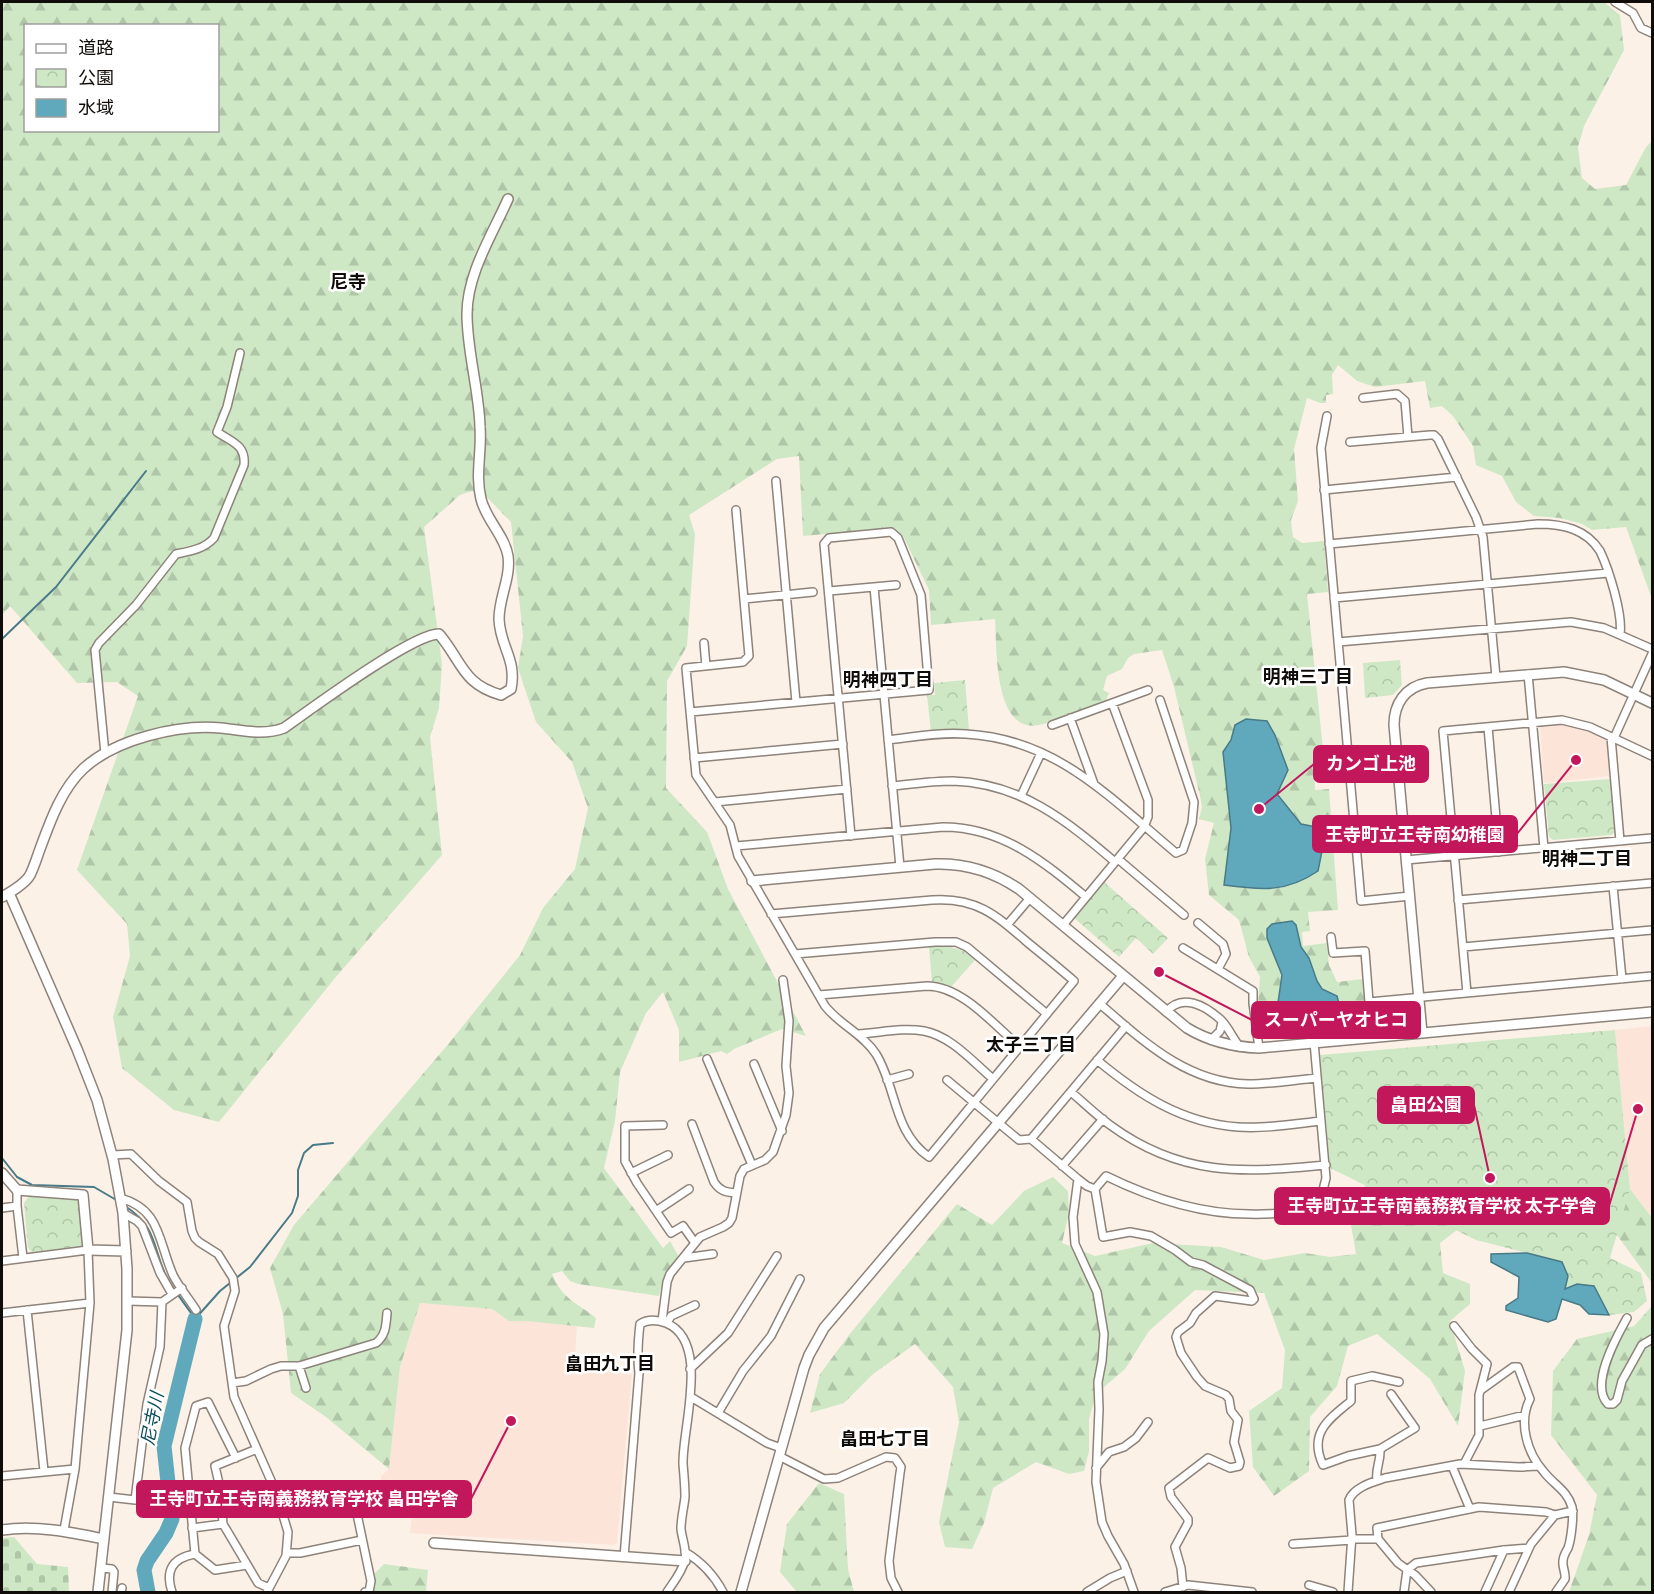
<svg xmlns="http://www.w3.org/2000/svg" width="1654" height="1594" font-family="'Source Sans 3','Noto Sans JP',sans-serif">
  <style>
    .education { fill: #fce4d9 }
    .forest { fill: url(#forest-firs); fill-rule: evenodd }
    .cemetery { fill: url(#cemetery-stones) }
    .park { fill: url(#park-crowns) }
    .water { fill: #60a9bd; stroke: #487a87; stroke-width: 1.5 }
    .lines { fill: none; stroke-linecap: round; stroke-linejoin: round }
    .stream { stroke: #487a87; stroke-width: 2 }
    .river { stroke: #60a9bd; stroke-width: 15 }
    .street-casing { stroke: #8d837a; stroke-width: 10 }
    .secondary-casing { stroke: #8d837a; stroke-width: 12 }
    .street { stroke: #fff; stroke-width: 7 }
    .secondary { stroke: #fff; stroke-width: 9 }
    .labels { text-anchor: middle; dominant-baseline: central; stroke-width: 5; stroke-linejoin: round; paint-order: stroke }
    .neighbourhood-label { font-size: 18px; font-weight: bold; fill: #100c09; stroke: #fff }
    .water-label { font-size: 18px; font-style: italic; fill: #094c5a; stroke: #fff }
    .leader { fill: none; stroke: #c2185b; stroke-width: 2 }
    .callout-dot { fill: #c2185b; stroke: #fff; stroke-width: 2 }
    .callout { fill: #c2185b; stroke: #c2185b; stroke-width: 2 }
    .callout-label { font-size: 18px; text-anchor: middle; font-weight: bold; fill: #fff }
  </style>
  <defs>
    <pattern id="forest-firs" width="22" height="20" patternUnits="userSpaceOnUse" patternTransform="scale(1.5)"><rect width="22" height="20" fill="#cee8c5"/><path d="M5 1l3.5 6h-7zM16 11l3.5 6h-7z" fill="#b0c6a8"/></pattern>
    <pattern id="cemetery-stones" width="16" height="16" patternUnits="userSpaceOnUse" patternTransform="scale(1.5)"><rect width="16" height="16" fill="#cee8c5"/><path d="M2 7V4a2 2 0 0 1 4 0v3zM10 15v-3a2 2 0 0 1 4 0v3z" fill="#b0c6a8"/></pattern>
    <pattern id="park-crowns" width="20" height="18" patternUnits="userSpaceOnUse" patternTransform="scale(1.5)"><rect width="20" height="18" fill="#cee8c5"/><path d="M2 6a3 3 0 1 1 6 0M12 15a3 3 0 1 1 6 0" fill="none" stroke="#b0c6a8"/></pattern>
  </defs>
  <rect width="100%" height="100%" fill="#fcf1e7"/>
  <!-- education -->
  <path class="education" d="M1561,724L1582,728L1604,737L1608,743L1611,776L1544,783L1540,725Z
    M1652,1026V1218L1630,1189L1615,1030Z
    M420,1303L492,1309L509,1321H526L577,1326L574,1370L632,1374L617,1543L614,1545L410,1533L414,1495H386V1490H381V1476L389,1469L400,1367Z"/>
  <!-- forest -->
  <path class="forest" d="M2,2H1604L1620,15L1624,50L1584,126L1578,147L1582,178L1595,189L1626,185L1646,147L1652,141V599L1626,527L1592,530L1582,524L1560,518L1534,516L1516,502L1502,476L1476,465L1473,446L1453,416L1442,406L1430,408L1425,381L1375,387L1357,381L1338,365L1332,375L1333,394L1326,395V403H1320L1307,398L1294,449L1298,501L1291,520L1293,537L1302,543L1324,541L1328,592L1307,594L1325,769L1314,771L1315,790L1329,789L1338,910L1308,912L1310,931L1302,932L1303,946L1327,943L1329,965L1337,982L1363,979L1365,1005L1358,1026L1264,1033L1258,1006L1260,977L1249,957L1239,920L1209,895L1205,859L1214,823L1199,819L1202,807L1200,796L1174,687L1162,650L1134,654L1128,658L1122,669L1107,676L1103,690L1109,693L1105,703C1083,710 1061,720 1039,725C993,734 997,647 995,619L931,625L929,590L903,536L892,528L803,536L799,456L777,459L689,515L695,534L687,646L667,681L666,788L707,832L728,889L806,1036L782,1029L734,1049L727,1054L721,1051L679,1062V1030L663,992L646,1013L620,1072L615,1121L604,1168L663,1248L670,1241L679,1257L665,1272L659,1296L578,1284L570,1281L562,1271L552,1274C564,1301 575,1301 596,1318L594,1328L526,1321H509L492,1309L420,1303L400,1367L389,1469L326,1417L291,1393L283,1314L270,1268L294,1225L450,1042L520,955L543,908L575,869L588,808L572,762L536,722L518,668L523,636L511,522L479,489L460,495L424,527L442,664L439,708L430,737L442,855L335,978L219,1122L174,1110L122,1068L113,1017L130,956L127,924L77,870L138,696L117,682L77,683L10,606L2,615ZM26,26H218V130H26Z
    M1053,1177L1068,1191L1069,1213L1062,1243L1095,1256L1153,1243L1221,1247L1264,1260L1305,1253L1330,1257L1356,1254L1351,1225L1355,1195L1372,1180L1466,1223L1440,1243L1443,1273L1470,1284V1304L1450,1321L1465,1371L1458,1426L1430,1379L1377,1334L1348,1346L1337,1386L1310,1417L1309,1471L1274,1496L1253,1467L1249,1411L1282,1388L1285,1350L1264,1293L1195,1290L1149,1331L1125,1369L1096,1394L1089,1419V1451L1084,1471L1069,1474L1036,1462L993,1488L984,1523L972,1549L945,1547L939,1522L959,1422L953,1387L915,1344L873,1374L844,1403L810,1413L820,1374L849,1335L957,1204L992,1225L1024,1191Z
    M1630,1189L1652,1218V1283L1614,1231Z
    M1652,1306V1592H1569L1589,1535L1597,1495L1551,1435L1553,1371L1577,1339L1634,1326Z
    M819,1483L844,1494L848,1569L854,1592H797L780,1572L787,1524Z
    M384,1564L428,1570L426,1592H373L375,1583L373,1575Z"/>
  <!-- cemetery -->
  <path class="cemetery" d="M14,1537L37,1564L68,1567L69,1592H2V1538Z"/>
  <!-- park -->
  <path class="park" d="M1400,660L1402,685L1393,695L1365,698L1363,663Z
    M965,680L969,730L951,729L931,732L927,695H935L934,683Z
    M1610,779L1615,832L1611,835L1553,840L1549,837L1544,784Z
    M1104,882L1168,938L1153,954L1136,938L1119,957L1073,917Z
    M947,946L964,951L976,959L951,987L932,983L929,947Z
    M1615,1030L1630,1189L1610,1258L1641,1273L1647,1301L1634,1312L1609,1315L1594,1286L1565,1289L1562,1262L1476,1240L1330,1168L1320,1055Z
    M29,1196L75,1198L79,1203L85,1243L82,1247L32,1252L28,1248L24,1203Z"/>
  <!-- water -->
  <path class="water" d="M1246,719L1267,721L1275,735L1288,770L1277,794L1301,824L1321,828L1323,846L1318,871C1286,893 1261,890 1224,885L1231,828L1223,752L1231,740L1235,725Z
    M1292,921L1296,925L1301,947L1309,958L1317,981L1322,989L1337,996L1339,1004L1336,1010L1315,1027L1278,1003L1282,975L1267,938V929L1272,924Z
    M1527,1253L1562,1262L1568,1276L1565,1289L1577,1284L1594,1286L1609,1315L1589,1314L1580,1305L1562,1299L1556,1319L1548,1322L1506,1310V1306L1518,1298L1519,1277L1491,1262V1254Z"/>
  <g class="lines">
    <!-- stream -->
    <path class="stream" d="M2,639L56,587L146,471
      M2,1158L17,1177L32,1185L94,1187L118,1201
      M125,1206C157,1227 152,1246 166,1276C174,1291 186,1305 195,1319L220,1291L250,1267L292,1213L298,1196V1170L304,1153L313,1145L333,1143"/>
    <!-- river -->
    <path class="river" d="M148,1592L144,1570L147,1561L166,1533L172,1519L164,1446L195,1319"/>
    <defs>
      <path id="street" d="M1615,2L1633,13L1641,28L1652,33
        M1363,398L1397,394L1405,401L1408,437
        M1327,416L1321,448L1361,901L1410,896
        M1350,442L1430,435H1434L1438,439L1476,517L1483,537L1496,677
        M776,481L796,702
        M1324,490L1457,477
        M736,510L749,656L743,662L686,668L696,775L730,825L738,856L825,1006C840,1025 863,1034 876,1054C897,1088 893,1132 929,1157L1074,981C1059,968 1043,955 1027,942C996,915 976,897 932,900L771,914
        M1329,544L1538,524C1563,524 1586,529 1600,551C1609,570 1623,614 1620,634
        M874,587L900,867
        M829,591L896,585
        M1334,598L1608,573
        M744,599L813,592
        M1338,642L1571,622L1604,628L1652,649
        M704,643L706,666
        M1528,674L1544,848
        M690,712C770,705 849,697 929,690L921,595L898,538L891,532L829,538L824,544L851,836
        M1070,718L1094,784
        M1052,725L1148,690
        M1488,727L1499,852
        M1611,737L1620,841
        M1614,738L1652,654
        M888,740C914,737 940,732 966,734C1057,739 1110,798 1176,853L1183,850L1192,823L1194,802L1160,700
        M105,754L95,650L99,643L136,605L176,554C191,551 204,549 214,538L244,465C246,445 232,442 217,432L227,407L240,353
        M694,758L843,744
        M892,786C912,784 933,781 953,781C1020,783 1066,820 1115,862
        M1021,796L1041,753
        M715,802L847,789
        M736,846L943,827C1002,827 1044,862 1086,897
        M1118,859L1184,915
        M1406,860L1652,838
        M1613,886L1622,979
        M1458,900L1652,883
        M1198,923L1223,944L1226,954L1218,969
        M1007,925L1030,898
        M1063,925L1144,827L1148,817V800L1112,703
        M1331,937L1333,953L1365,951L1369,1002L1652,976
        M1463,947L1652,930
        M1183,948L1253,991V1003L1259,1048
        M795,954L935,942H956L967,947L1047,1014
        M1467,993L1443,731L1562,720L1590,727L1652,756
        M819,995L927,986C962,986 994,1025 1020,1047
        M1100,1004C1143,1041 1187,1083 1248,1084C1271,1084 1294,1080 1317,1078
        M1166,1012C1182,993 1204,1005 1220,1019C1228,1026 1233,1039 1240,1047
        M858,1034C879,1033 903,1027 924,1031C951,1036 973,1062 993,1079
        M1211,1040L1220,1031L1222,1022
        M707,1059L752,1165
        M1097,1060C1139,1095 1182,1123 1238,1127C1265,1129 1294,1124 1321,1121
        M754,1064L782,1131
        M887,1080L909,1074
        M947,1080L1019,1140L1031,1139L1078,1179L1073,1217L1075,1244L1097,1292L1104,1334L1102,1361L1098,1382L1099,1409L1096,1482L1102,1522L1108,1536L1124,1564L1134,1592
        M1071,1092C1084,1103 1096,1115 1110,1125C1181,1177 1242,1173 1326,1165
        M692,1124L714,1182C720,1191 725,1192 736,1193
        M663,1125L625,1126V1161L637,1183L671,1233L683,1226L695,1243
        M1031,1139L1126,1026
        M113,1155L131,1154L159,1181L187,1202L192,1231L195,1238L199,1242L218,1254L233,1278L235,1291L224,1326L234,1397L276,1492L288,1532L286,1556L267,1592
        M1062,1166L1103,1119
        M631,1173L668,1155
        M1078,1179L1087,1186L1095,1189L1103,1237L1130,1232L1151,1236L1175,1250L1191,1262L1203,1265L1250,1290L1254,1299L1252,1301L1215,1296L1196,1313L1190,1323L1178,1332L1176,1337L1181,1353L1197,1377L1205,1386L1226,1395L1229,1399L1231,1411L1238,1420L1234,1442L1240,1462L1239,1466L1230,1468L1208,1458L1169,1488L1171,1497L1188,1519V1523L1175,1547L1181,1568L1183,1587
        M1095,1189L1106,1176C1151,1198 1199,1214 1249,1214C1271,1215 1293,1212 1314,1210L1321,1198L1326,1178L1314,1042
        M17,1190V1206L23,1258
        M120,1198C161,1209 158,1241 173,1275C179,1287 189,1299 196,1310
        M2,1208L17,1206
        M656,1211L689,1189
        M123,1213L137,1221L142,1226L160,1273L172,1294
        M684,1258L713,1254
        M2,1261L88,1250L90,1303L75,1469L64,1530
        M127,1301L162,1302L182,1288
        M27,1310L44,1471
        M2,1313L90,1303
        M1627,1318C1617,1336 1589,1385 1608,1404H1613L1617,1400L1622,1381L1642,1345L1652,1339
        M662,1321L667,1282L670,1274L700,1237L723,1227L729,1223L732,1218L740,1176L744,1169L765,1160L773,1152L786,1115L789,1093L786,1066L789,1021L783,980
        M667,1323L671,1316L695,1305
        M1454,1326L1472,1349L1487,1364L1479,1395V1435L1464,1464
        M299,1366L306,1388
        M690,1369L728,1333L777,1256
        M232,1383L246,1381L271,1369L281,1366H299L376,1343C386,1335 386,1325 387,1313
        M1481,1390L1513,1367H1518L1530,1399C1518,1422 1527,1453 1544,1472C1554,1485 1567,1490 1572,1507C1574,1516 1571,1540 1568,1548C1566,1552 1563,1556 1563,1561C1562,1567 1566,1573 1565,1579L1556,1592
        M1391,1394L1415,1428L1380,1449L1348,1456L1323,1465C1308,1433 1329,1419 1351,1401V1381L1372,1376L1399,1382
        M691,1397L767,1443L781,1448
        M718,1413L743,1371L771,1336L800,1279
        M1480,1426L1525,1415
        M257,1449L215,1466L220,1488L223,1524L258,1583L269,1588
        M779,1456L824,1479L838,1478L886,1457L895,1458L901,1467L900,1473L889,1561L891,1578L898,1592
        M236,1458L208,1402L196,1406L185,1448L195,1554L215,1570L247,1565
        M1452,1466L1470,1509
        M1096,1468L1109,1452L1124,1447L1136,1438L1148,1422
        M2,1476L75,1469
        M1377,1480C1375,1469 1381,1461 1380,1449
        M109,1497L135,1500L147,1404L160,1347L162,1302
        M280,1503L352,1490L371,1581L369,1592H365
        M192,1528L223,1524
        M1352,1539H1378L1398,1563L1415,1575L1431,1592
        M1378,1539L1377,1528L1479,1507L1546,1512L1555,1515
        M1293,1544L1352,1540
        M685,1552C702,1562 714,1575 723,1592
        M287,1553H300L362,1540
        M624,1557L639,1373C637,1357 638,1341 640,1324C648,1319 658,1320 666,1323C711,1341 682,1428 683,1464C684,1475 685,1486 685,1497C684,1507 681,1518 681,1529C682,1539 687,1550 685,1560C682,1572 673,1583 667,1592
        M101,1568L112,1569L114,1572L112,1592
        M1309,1585L1333,1592
        M121,1592L122,1588
        M172,1592C165,1571 172,1558 195,1554
        M1087,1592L1110,1578L1127,1571
        M1165,1592L1188,1585L1252,1592
        M1348,1592L1352,1535L1349,1500C1354,1487 1373,1482 1385,1478L1460,1464L1519,1467L1538,1466
        M1404,1592L1407,1570L1416,1563L1504,1550L1529,1548
        M1485,1592L1504,1550
        M1509,1592L1531,1544L1555,1515L1573,1511"/>
      <path id="secondary" d="M752,881L935,864C965,863 994,872 1019,889L1187,1028C1210,1042 1233,1047 1259,1048L1652,1012
        M9,893L77,1049L97,1100L113,1159L123,1213L127,1269V1330L98,1592
        M2,897C11,892 25,884 30,875C34,867 37,857 40,849C50,822 61,790 83,769C115,739 179,724 221,728C242,730 263,736 284,728C311,709 412,634 439,634C462,661 462,684 501,695L511,689C517,659 500,647 499,619C499,597 511,578 508,556C505,536 486,520 481,499C475,475 482,451 480,427C479,389 467,352 467,314C467,274 492,235 508,199
        M1422,1033L1394,725C1394,704 1405,687 1427,683L1564,672L1604,680L1652,703
        M2,1173L17,1190L83,1195L88,1250L126,1251
        M2,1530C36,1525 70,1532 104,1539
        M434,1543L685,1561
        M741,1592L804,1368L809,1355L824,1328L1123,976"/>
    </defs>
    <!-- street casing -->
    <use href="#street" class="street-casing"/>
    <!-- secondary casing -->
    <use href="#secondary" class="secondary-casing"/>
    <!-- street -->
    <use href="#street" class="street"/>
    <!-- secondary -->
    <use href="#secondary" class="secondary"/>
  </g>
  <g class="labels">
    <!-- neighbourhood labels -->
    <g class="neighbourhood-label">
      <text x="348" y="282">尼寺</text>
      <text x="1308" y="677">明神三丁目</text>
      <text x="888" y="680">明神四丁目</text>
      <text x="1587" y="859">明神二丁目</text>
      <text x="1031" y="1045">太子三丁目</text>
      <text x="610" y="1364">畠田九丁目</text>
      <text x="885" y="1439">畠田七丁目</text>
    </g>
    <!-- water labels -->
    <g class="water-label">
      <text transform="translate(153 1419) rotate(-79)">尼寺川</text>
    </g>
  </g>
  <!-- callouts -->
  <path class="leader" d="M1259 809L1314 764M1576 760L1517 834M1159 972L1252 1020M1490 1178L1474 1105M1638 1109L1609 1206M511 1421L471 1499"/>
  <g class="callout-dot">
    <circle cx="1259" cy="809" r="6"/>
    <circle cx="1576" cy="760" r="6"/>
    <circle cx="1159" cy="972" r="6"/>
    <circle cx="1490" cy="1178" r="6"/>
    <circle cx="1638" cy="1109" r="6"/>
    <circle cx="511" cy="1421" r="6"/>
  </g>
  <g class="callout">
    <rect x="1314" y="746" width="114" height="36" rx="6"/>
    <rect x="1313" y="816" width="204" height="36" rx="6"/>
    <rect x="1252" y="1002" width="168" height="36" rx="6"/>
    <rect x="1378" y="1087" width="96" height="36" rx="6"/>
    <rect x="1275" y="1188" width="334" height="36" rx="6"/>
    <rect x="137" y="1481" width="334" height="36" rx="6"/>
  </g>
  <g class="callout-label">
    <text x="1371" y="770">カンゴ上池</text>
    <text x="1415" y="841">王寺町立王寺南幼稚園</text>
    <text x="1336" y="1026">スーパーヤオヒコ</text>
    <text x="1426" y="1111">畠田公園</text>
    <text x="1442" y="1212">王寺町立王寺南義務教育学校 太子学舎</text>
    <text x="304" y="1505">王寺町立王寺南義務教育学校 畠田学舎</text>
  </g>
  <!-- border -->
  <rect width="1654" height="1594" fill="none" stroke="#100c09" stroke-width="6"/>
  <!-- legend -->
  <rect x="24" y="24" width="195" height="108" fill="#ffffff" stroke="#9f9e9d" stroke-width="1.5"/>
  <rect x="36" y="44" width="30" height="9" fill="#ffffff" stroke="#9f9e9d" stroke-width="1.5"/>
  <text x="78" y="54" font-size="18" fill="#100c09">道路</text>
  <rect x="36" y="69" width="30" height="18" fill="url(#park-crowns)" stroke="#9f9e9d" stroke-width="1.5"/>
  <text x="78" y="84" font-size="18" fill="#100c09">公園</text>
  <rect x="36" y="99" width="30" height="18" fill="#60a9bd" stroke="#9f9e9d" stroke-width="1.5"/>
  <text x="78" y="114" font-size="18" fill="#100c09">水域</text>
</svg>
